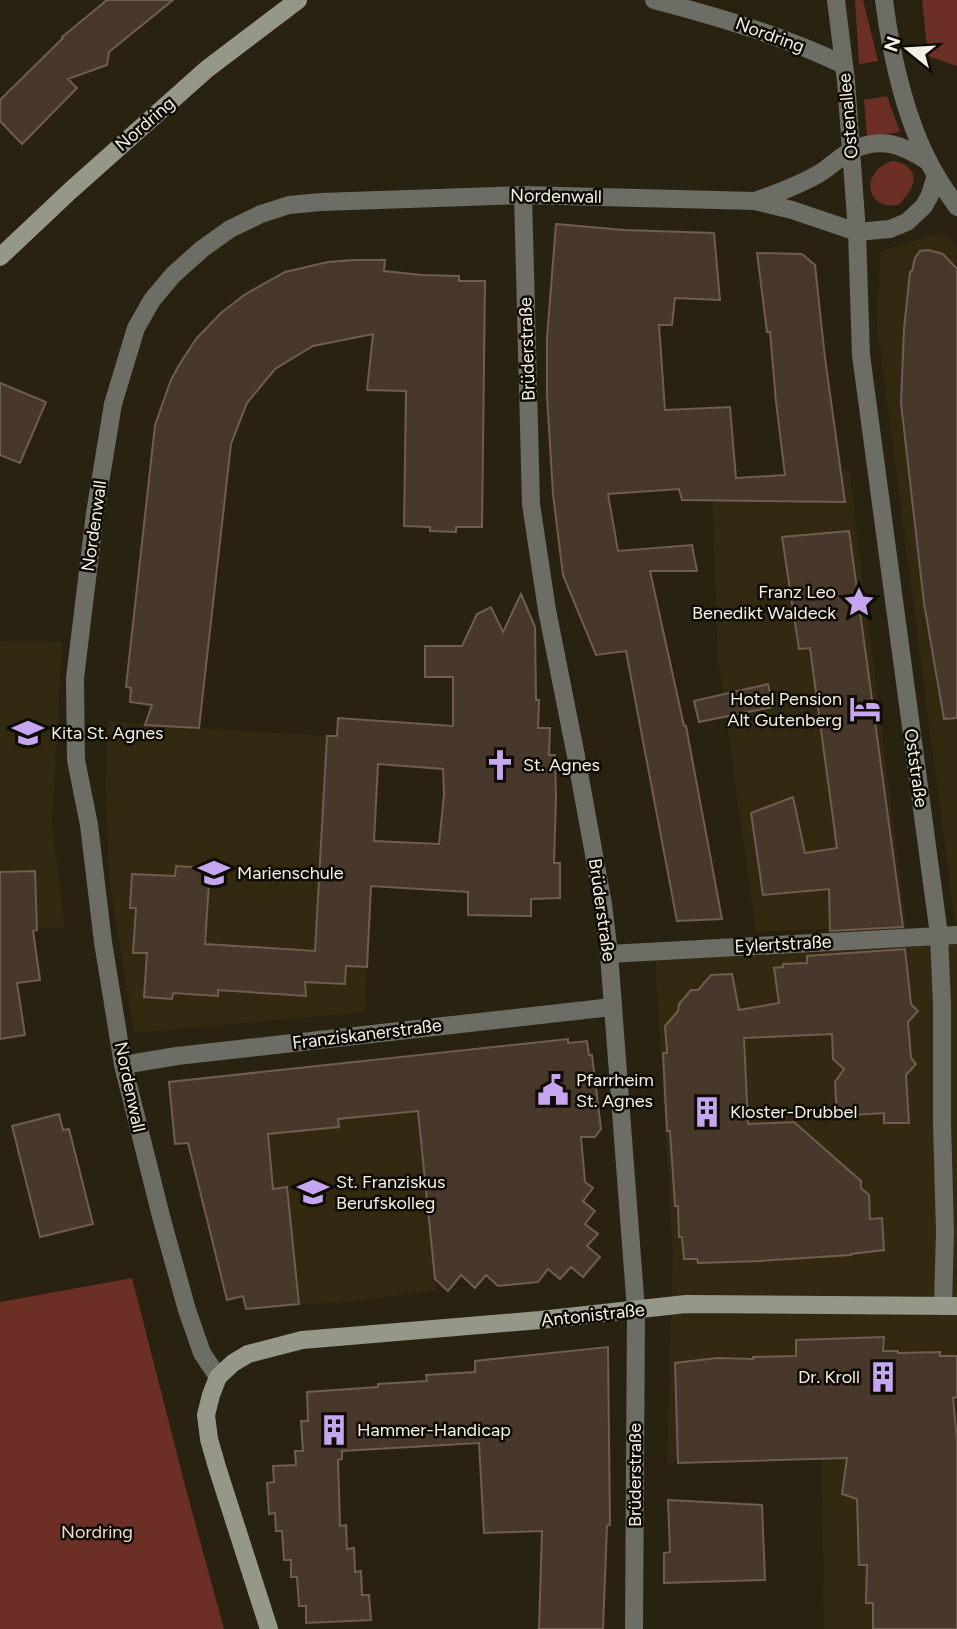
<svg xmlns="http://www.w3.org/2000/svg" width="957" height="1629" font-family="Figtree,sans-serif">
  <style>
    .built { fill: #332911 }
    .green { fill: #6c2f26 }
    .building { fill: #48372b; stroke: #6f5d50; stroke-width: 2; fill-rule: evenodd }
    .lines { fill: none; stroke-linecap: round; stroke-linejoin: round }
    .minor { stroke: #6c6d64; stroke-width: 18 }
    .tertiary { stroke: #6c6d64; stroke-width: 18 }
    .secondary { stroke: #959889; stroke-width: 18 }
    .labels { text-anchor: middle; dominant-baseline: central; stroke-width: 5; stroke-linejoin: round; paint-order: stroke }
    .street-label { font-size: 18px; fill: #f5f0e6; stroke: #0f0c05 }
    .poi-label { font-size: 18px; fill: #f5f0e6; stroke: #0f0c05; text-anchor: start }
    .park-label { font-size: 18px; fill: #f2d9d4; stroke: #0f0c05 }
  </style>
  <rect width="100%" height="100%" fill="#292211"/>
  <!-- built -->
  <path class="built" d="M944,232L957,248V923H955L877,324L881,251Z
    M849,470L906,925L756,932L718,659L712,489Z
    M0,641L62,642L52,825L65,927L0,932Z
    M108,721L199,728L327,736L314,963L367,967L365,1012L134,1033L109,879L106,786Z
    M957,944V1629H824L822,1459L667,1463L673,1252L655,959Z
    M412,1056L436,1291L335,1303L299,1304L246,1309L243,1296L227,1300L189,1143L175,1144L169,1082Z"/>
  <!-- green -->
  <path class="green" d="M855,0H863L878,61L859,64Z
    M922,0H957V66L928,56Z
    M887,96L900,132L867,137L864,100Z
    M894,161C924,168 915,190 898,205C894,205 890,206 886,205C860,198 869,165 894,161Z
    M132,1278L187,1493L224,1629H0V1302Z"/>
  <!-- building -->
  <path class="building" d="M107,0H173L109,52L107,65L68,79L77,88L22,144L0,121V100L63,38L62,37Z
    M556,224L624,230L714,233L720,300L675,298L672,325H659L665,410L730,407L736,478L785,475L776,402L770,332H767L757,253L802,254L815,265L825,358L845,502L682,500L679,489L608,494L618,551L692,545L697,571H650L684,726H686L722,919L677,921L626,651L596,655L563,575L553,494L547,396V338Z
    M928,250L943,254L957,269V718L944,719L924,603L901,403L904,329L910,272L912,271L915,258L920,251Z
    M353,260H385L384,271L422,275L459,276V281H485L482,527H456V532L430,531V527L404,526L406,391L367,390L373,334L313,346L275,369L247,403L231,444L199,728L145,725L152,705L130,702L131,688L126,687L155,425L171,380L179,365L196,339L221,313L244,295L285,272L328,262Z
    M0,383L46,402L20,463L0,455Z
    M849,531L903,927L830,931L829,889L763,895L751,813L793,797L805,853L837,848L810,648L799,649L782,537Z
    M521,594L535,627L536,700H539L538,728H550L549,755H555L556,799L554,863H560V898L531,899V916L468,915V892L371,886L367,967L346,966L345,984L305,982L306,996L218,990V996L173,993L172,999L144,997L147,953H133L136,908H130L132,874L175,876L176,866L210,868L205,944L315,951L327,736H337L338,718L453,726V677H425V646H462L477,614L491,607L503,632ZM378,764L443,769L444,794L439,844L374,841Z
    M768,684L773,707L699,722L694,701Z
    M35,871L37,930L33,931L40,980L17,983L25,1035L0,1039V872Z
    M905,949L911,1004L918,1011L908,1022L911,1058L916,1064L906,1075L909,1123H884V1113L837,1116L835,1082L844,1069L833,1059L832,1034L744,1038L748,1124L794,1122L861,1181V1188L869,1195L870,1219L882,1218L884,1250L851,1254V1255L760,1261L698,1263L697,1259H684L682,1237H679L678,1206H675L670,1131H667L663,1053H667L665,1026L678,1011L679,1004L691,990H698L711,975L732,974L739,1010L779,1003L774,968L783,967V964L807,963V956Z
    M568,1039V1043L587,1041L589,1055H592L601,1129L595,1137H581L585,1182L593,1188L583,1201L595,1211L585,1224L598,1234L587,1246L600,1257L583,1277L571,1267L560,1279L548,1269L538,1282L498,1286L486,1275L475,1288L461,1275L448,1291L435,1279L418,1111L338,1119L339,1127L268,1134L273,1189L287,1187L299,1304L246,1309L243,1296L227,1300L188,1143L175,1144L169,1082Z
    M59,1114L63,1130L69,1129L93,1224L40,1237L12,1126Z
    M884,1337L883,1351H898V1353L940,1352V1356H957V1397L953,1398L957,1440V1629H873V1603H866L867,1565H859L857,1499L842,1494L847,1458L678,1463L675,1363L717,1358L753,1359V1357L796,1356V1340Z
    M608,1347L610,1525L607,1526L603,1629H539L542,1531L484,1533L479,1443L342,1451V1459L338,1460L340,1526L346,1525L347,1549L354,1548L355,1572L361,1571L362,1595H369L371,1620L306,1623V1606H299L297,1577H291V1560H284L282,1531H276L275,1513L269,1514L267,1483L274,1482L273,1466L296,1465L295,1451H303L301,1421H308L307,1392L378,1387V1384L427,1381L426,1375L475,1372V1361Z
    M668,1500L762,1505L765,1580L664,1583V1553L670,1552Z"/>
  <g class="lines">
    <!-- minor -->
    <path class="minor" d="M654,0C719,17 783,36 844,65
      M836,0L846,81L857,232L861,355L939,935L942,1005V1123L945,1232L943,1306
      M523,195L531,504L547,610L575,751L603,904L609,954L636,1310L634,1629
      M755,201C778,193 800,185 820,173C831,166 841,156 852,150C882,136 903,145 929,162
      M609,954L957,935
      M123,1065L177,1056L612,1007
      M218,1377L202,1353L187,1310L162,1220L123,1065L103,942L89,825L76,760L75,678L95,513L113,404L136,328L152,300L173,275L202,249L230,229L261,214L289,205L321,202L523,195L755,201L792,210L857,232L890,229L907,222L924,206L930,195L936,175"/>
    <!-- tertiary -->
    <path class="tertiary" d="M884,0C891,56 907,127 936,175C942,186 950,196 957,207"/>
    <!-- secondary -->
    <path class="secondary" d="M0,257L70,191L207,69L298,0
      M269,1629L217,1467L209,1439L206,1415L211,1395L218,1377L233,1363L248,1354L302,1340L540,1320L686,1304L957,1306"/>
  </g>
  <!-- icons -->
  <defs>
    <symbol id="sight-bare" viewBox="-9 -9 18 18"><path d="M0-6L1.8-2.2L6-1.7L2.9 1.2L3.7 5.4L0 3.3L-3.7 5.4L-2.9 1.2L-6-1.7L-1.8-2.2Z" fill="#c6a6f0" stroke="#0f0c05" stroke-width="2.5" paint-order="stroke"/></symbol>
    <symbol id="hotel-bare" viewBox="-9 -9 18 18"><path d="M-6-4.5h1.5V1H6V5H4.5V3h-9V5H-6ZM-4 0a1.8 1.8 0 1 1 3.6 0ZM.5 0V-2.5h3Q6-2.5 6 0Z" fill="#c6a6f0" stroke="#0f0c05" stroke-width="2.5" paint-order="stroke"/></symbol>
    <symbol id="school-bare" viewBox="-9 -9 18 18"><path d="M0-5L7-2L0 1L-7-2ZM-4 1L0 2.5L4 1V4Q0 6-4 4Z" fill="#c6a6f0" stroke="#0f0c05" stroke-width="2.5" paint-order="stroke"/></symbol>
    <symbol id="church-bare" viewBox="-9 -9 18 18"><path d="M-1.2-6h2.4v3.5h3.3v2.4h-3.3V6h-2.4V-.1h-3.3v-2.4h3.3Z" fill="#c6a6f0" stroke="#0f0c05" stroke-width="2.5" paint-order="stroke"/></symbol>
    <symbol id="civic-bare" viewBox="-9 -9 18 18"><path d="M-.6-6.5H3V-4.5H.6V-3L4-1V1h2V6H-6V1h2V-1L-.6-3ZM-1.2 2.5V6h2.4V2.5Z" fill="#c6a6f0" stroke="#0f0c05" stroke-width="2.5" paint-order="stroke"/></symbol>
    <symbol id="building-bare" viewBox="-9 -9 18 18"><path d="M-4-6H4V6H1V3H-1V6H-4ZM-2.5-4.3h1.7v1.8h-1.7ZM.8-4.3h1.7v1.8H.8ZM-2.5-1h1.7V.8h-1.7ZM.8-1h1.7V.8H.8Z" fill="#c6a6f0" stroke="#0f0c05" stroke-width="2.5" paint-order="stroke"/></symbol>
  </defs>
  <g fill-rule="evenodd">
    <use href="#sight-bare" x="837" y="580" width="44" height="44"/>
    <use href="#hotel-bare" x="843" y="687" width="44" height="44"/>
    <use href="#school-bare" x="6" y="711" width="44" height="44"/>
    <use href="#church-bare" x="478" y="743" width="44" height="44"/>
    <use href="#school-bare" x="192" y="851" width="44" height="44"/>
    <use href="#civic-bare" x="531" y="1068" width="44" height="44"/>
    <use href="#building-bare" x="685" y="1090" width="44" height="44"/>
    <use href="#school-bare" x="291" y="1170" width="44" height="44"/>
    <use href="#building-bare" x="861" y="1355" width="44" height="44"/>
    <use href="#building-bare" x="312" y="1408" width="44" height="44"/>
  </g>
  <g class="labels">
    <!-- street labels -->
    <g class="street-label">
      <text transform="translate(770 35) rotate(20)">Nordring</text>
      <text transform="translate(848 116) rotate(-95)">Ostenallee</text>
      <text transform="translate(145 124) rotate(-41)">Nordring</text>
      <text transform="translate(556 196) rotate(1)">Nordenwall</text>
      <text transform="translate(527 349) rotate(-92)">Brüderstraße</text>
      <text transform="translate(94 526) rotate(-82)">Nordenwall</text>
      <text transform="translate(916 768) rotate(82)">Oststraße</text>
      <text transform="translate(602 910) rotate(82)">Brüderstraße</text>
      <text transform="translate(783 944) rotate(-3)">Eylertstraße</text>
      <text transform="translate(367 1034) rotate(-7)">Franziskanerstraße</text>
      <text transform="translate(130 1087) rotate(78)">Nordenwall</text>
      <text transform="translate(593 1315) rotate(-6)">Antonistraße</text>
      <text transform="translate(635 1475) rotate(-90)">Brüderstraße</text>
    </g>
    <!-- poi labels -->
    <g class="poi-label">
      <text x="836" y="592" text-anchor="end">Franz Leo<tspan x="836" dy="21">Benedikt Waldeck</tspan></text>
      <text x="842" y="699" text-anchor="end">Hotel Pension<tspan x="842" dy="21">Alt Gutenberg</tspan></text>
      <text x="51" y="733">Kita St. Agnes</text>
      <text x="523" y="765">St. Agnes</text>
      <text x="237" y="873">Marienschule</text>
      <text x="576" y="1080">Pfarrheim<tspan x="576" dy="21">St. Agnes</tspan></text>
      <text x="730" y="1112">Kloster-Drubbel</text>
      <text x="336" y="1182">St. Franziskus<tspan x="336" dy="21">Berufskolleg</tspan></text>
      <text x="860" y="1377" text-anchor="end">Dr. Kroll</text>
      <text x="357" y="1430">Hammer-Handicap</text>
    </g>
    <!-- park labels -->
    <g class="park-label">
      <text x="97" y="1532">Nordring</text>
    </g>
  </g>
  <!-- north arrow -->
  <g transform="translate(908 49) rotate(288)" stroke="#0f0c05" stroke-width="5" paint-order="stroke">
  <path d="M0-5L12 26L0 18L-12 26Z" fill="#f5f0e6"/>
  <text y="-10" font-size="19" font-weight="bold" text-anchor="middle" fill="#f5f0e6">N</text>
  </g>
</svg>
